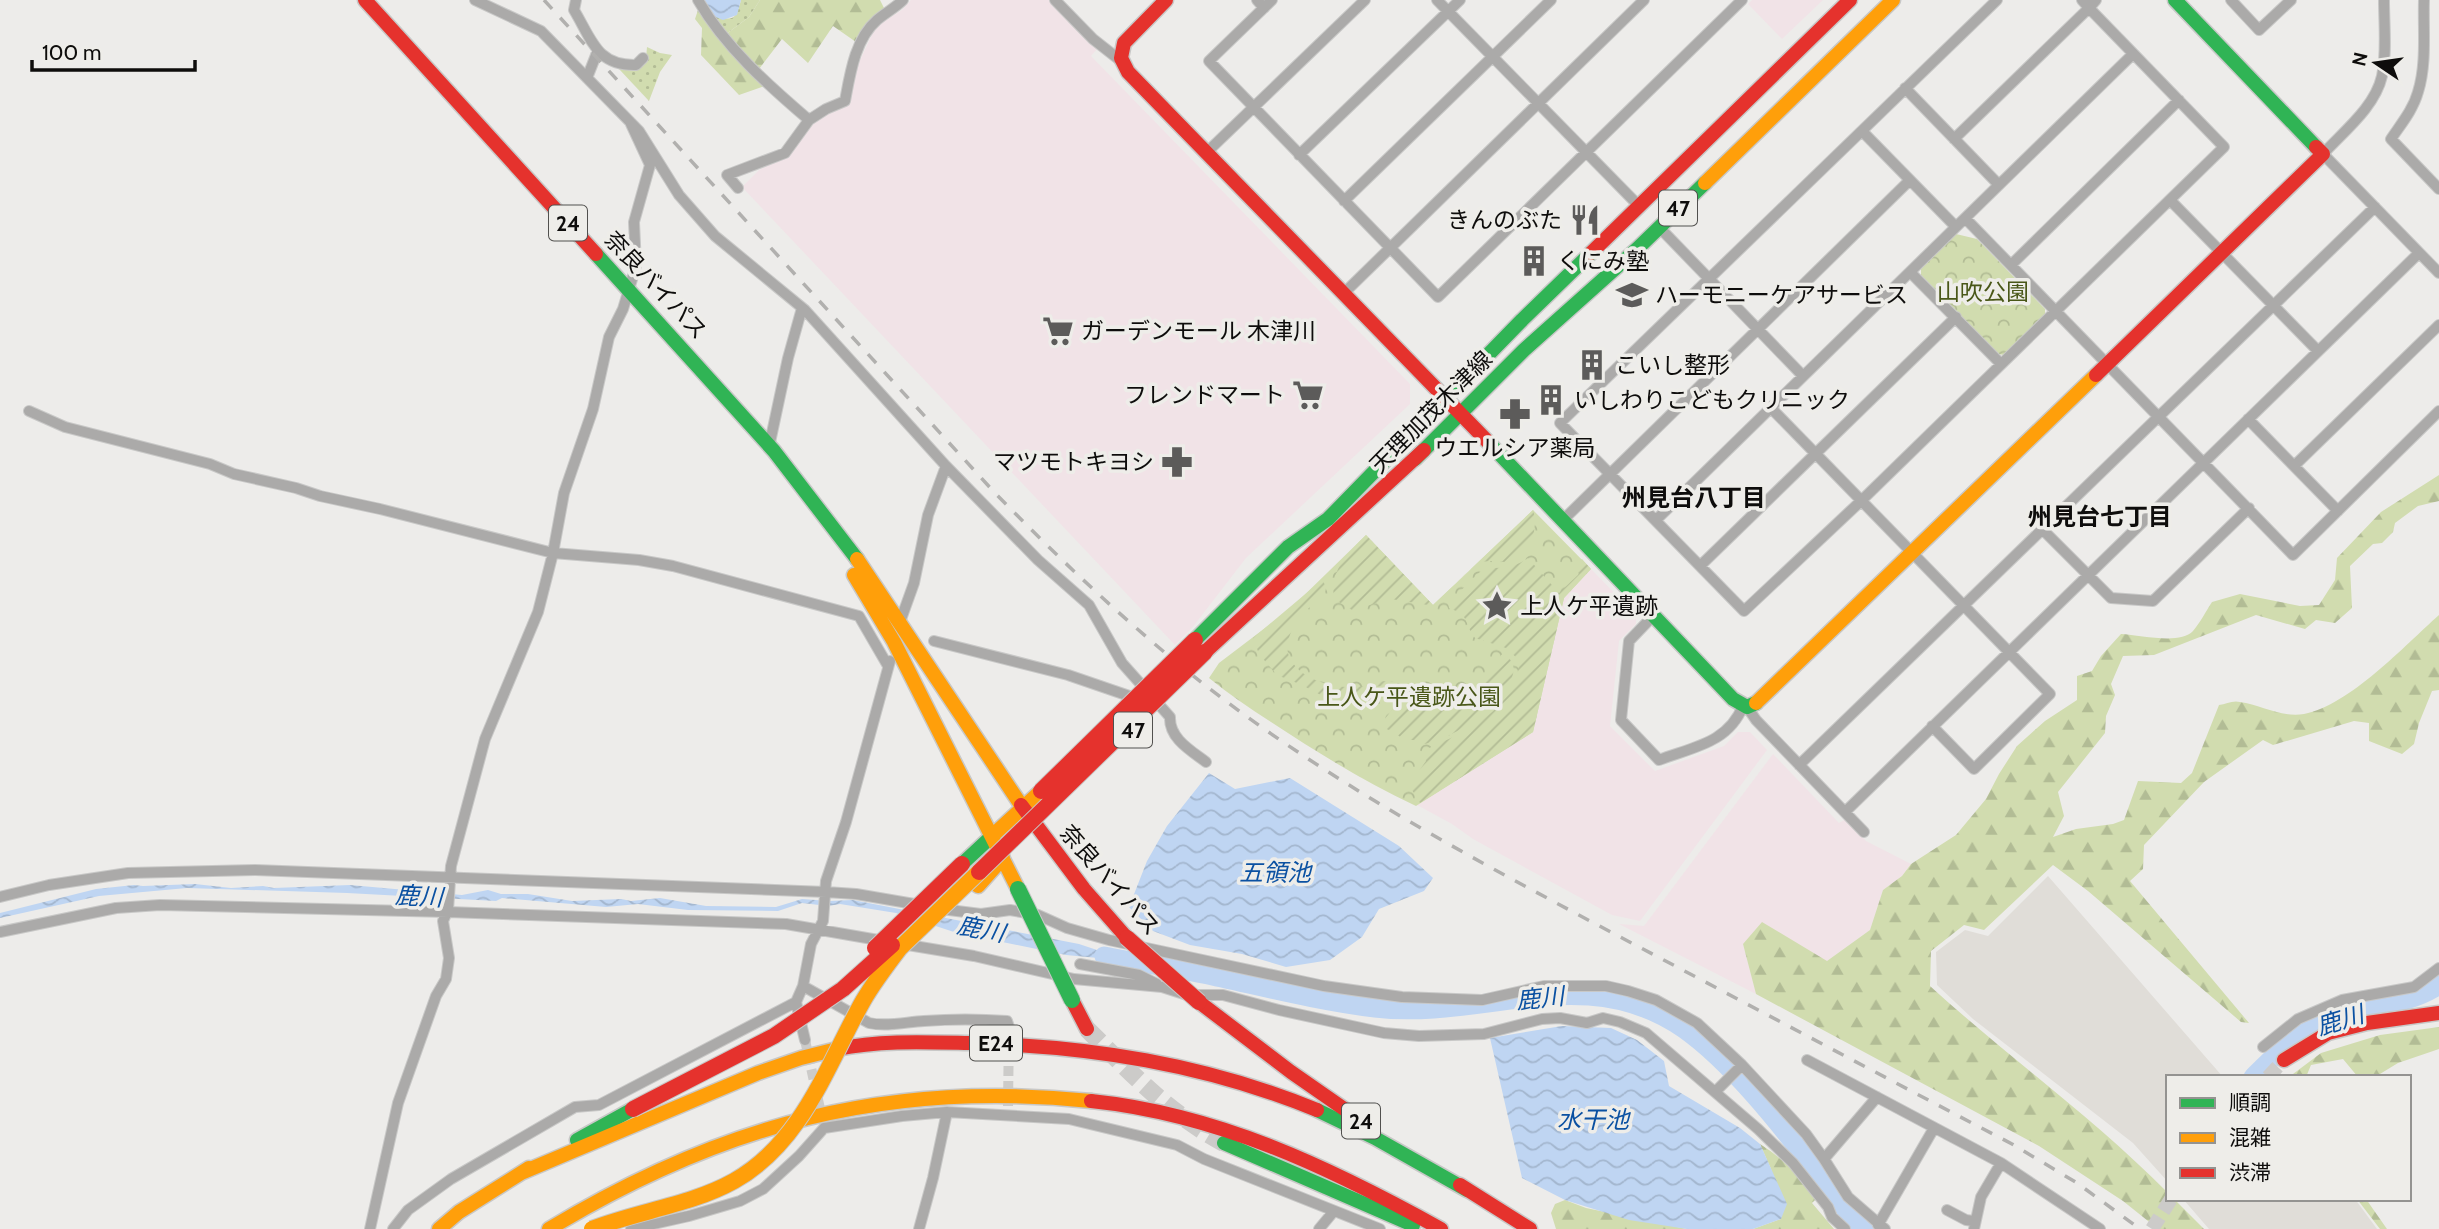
<svg xmlns="http://www.w3.org/2000/svg" width="2439" height="1229" font-family="Cabin,'Noto Sans JP',sans-serif">
  <style>
    .commercial { fill: #f1e3e7 }
    .built { fill: #e0ddd8 }
    .grass { fill: url(#grass-dots) }
    .forest { fill: url(#forest-firs) }
    .park { fill: url(#park-crowns) }
    .garden { fill: url(#garden-furrows) }
    .water { fill: url(#water-waves) }
    .lines { fill: none; stroke-linecap: round; stroke-linejoin: round }
    .river { stroke: #bfd5f2; stroke-width: 19 }
    .street-tunnel { stroke: #cccbc9; stroke-width: 10; stroke-dasharray: 10 5; stroke-linecap: butt }
    .secondary-tunnel { stroke: #cccbc9; stroke-width: 14; stroke-dasharray: 14 7; stroke-linecap: butt }
    .highway-tunnel { stroke: #cccbc9; stroke-width: 18; stroke-dasharray: 18 9; stroke-linecap: butt }
    .street-casing { stroke: #c8c8c7; stroke-width: 12 }
    .fast-casing { stroke: #c8c8c7; stroke-width: 17 }
    .slow-casing { stroke: #c8c8c7; stroke-width: 17 }
    .jam-casing { stroke: #c8c8c7; stroke-width: 17 }
    .street { stroke: #abaaa9; stroke-width: 10 }
    .fast { stroke: #30b455; stroke-width: 14 }
    .slow { stroke: #ff9f0a; stroke-width: 14 }
    .jam { stroke: #e5322d; stroke-width: 14 }
    .rail { stroke: #b1b0ae; stroke-width: 3.5; stroke-dasharray: 12 12; stroke-linecap: butt }
    .fast-bridge-casing { stroke: #c8c8c7; stroke-width: 18; stroke-linecap: butt }
    .slow-bridge-casing { stroke: #c8c8c7; stroke-width: 18; stroke-linecap: butt }
    .jam-bridge-casing { stroke: #c8c8c7; stroke-width: 18; stroke-linecap: butt }
    .fast-bridge { stroke: #30b455; stroke-width: 16 }
    .slow-bridge { stroke: #ff9f0a; stroke-width: 16 }
    .jam-bridge { stroke: #e5322d; stroke-width: 16 }
    .labels { text-anchor: middle; dominant-baseline: central; stroke-width: 7; stroke-linejoin: round; paint-order: stroke }
    .shield { fill: #eeede9; stroke: #51504e; stroke-width: 2 }
    .shield-label { font-size: 21px; font-weight: bold; fill: #0e0d0c }
    .poi-label { font-size: 23px; fill: #0e0d0c; stroke: #eeede9; text-anchor: start }
    .street-label { font-size: 23px; fill: #0e0d0c; stroke: #eeede9 }
    .park-label { font-size: 23px; fill: #495718; stroke: #eeede9 }
    .neighbourhood-label { font-size: 24px; font-weight: bold; fill: #0e0d0c; stroke: #eeede9 }
    .water-label { font-size: 24px; font-style: italic; fill: #0b51a2; stroke: #eeede9 }
  </style>
  <defs>
    <pattern id="grass-dots" width="8" height="8" patternUnits="userSpaceOnUse" patternTransform="scale(1.75)"><rect width="8" height="8" fill="#d1dcaf"/><path d="M2 2h.1M6 6h.1" fill="none" stroke="#b2bc95" stroke-width="1.8" stroke-linecap="round"/></pattern>
    <pattern id="forest-firs" width="22" height="20" patternUnits="userSpaceOnUse" patternTransform="scale(1.75)"><rect width="22" height="20" fill="#d1dcaf"/><path d="M5 1l3.5 6h-7zM16 11l3.5 6h-7z" fill="#b2bc95"/></pattern>
    <pattern id="park-crowns" width="20" height="18" patternUnits="userSpaceOnUse" patternTransform="scale(1.75)"><rect width="20" height="18" fill="#d1dcaf"/><path d="M2 6a3 3 0 1 1 6 0M12 15a3 3 0 1 1 6 0" fill="none" stroke="#b2bc95"/></pattern>
    <pattern id="garden-furrows" width="10" height="10" patternUnits="userSpaceOnUse" patternTransform="scale(1.75)"><rect width="10" height="10" fill="#d1dcaf"/><path d="M-1 1l2-2M0 10L10 0M9 11l2-2" fill="none" stroke="#b2bc95"/></pattern>
    <pattern id="water-waves" width="16" height="10" patternUnits="userSpaceOnUse" patternTransform="scale(1.75)"><rect width="16" height="10" fill="#bfd5f2"/><path d="M0 5q4-4 8 0t8 0" fill="none" stroke="#a3b6ce"/></pattern>
  </defs>
  <rect width="100%" height="100%" fill="#edecea"/>
  <!-- commercial -->
  <path class="commercial" d="M911,0H1049L1097,49L1091,56L1410,384V404L1246,558L1192,628L1175,645L742,187L759,170L785,157L815,122L837,108L850,104L855,71L876,26L902,10Z
    M1752,0H1823L1782,39L1748,4Z
    M1591,569L1636,615V624L1619,641L1610,726L1655,771L1724,746L1738,732H1750L1767,750L1640,921L1612,915L1473,839L1452,824L1417,805L1533,732L1564,598Z
    M1773,754L1839,823L1846,819L1866,841L1911,864L1902,876L1883,890L1870,930L1827,961L1743,944L1756,994L1619,924L1644,926Z"/>
  <!-- built -->
  <path class="built" d="M2048,876L2223,1077H2168V1182L2133,1143L1973,1019L1937,985L1936,952L1965,930L1988,936Z
    M2183,1199H2355L2377,1229H2209Z"/>
  <!-- grass -->
  <path class="grass" d="M741,0H760L749,17L725,35L711,15C732,20 735,23 741,0Z
    M647,47L660,53L672,55L660,72L649,101L619,69L633,68L646,58Z"/>
  <!-- forest -->
  <path class="forest" d="M760,0H880L884,8L865,25L856,42L833,26L808,63L782,39L759,69L725,35L749,17Z
    M699,7L765,86L739,95L701,55L702,28L695,19Z
    M2439,475V501L2418,506L2395,523L2393,532L2382,543L2373,544L2350,566L2352,608L2335,623L2316,620L2305,629L2256,615L2154,655L2123,656L2111,684L2115,695L2106,716L2105,733L2058,792L2064,816L2053,837L2076,829L2113,824L2124,820L2138,781L2181,783L2192,773L2219,705C2226,704 2233,700 2240,702C2261,705 2282,718 2304,714C2350,705 2404,646 2439,615V690L2432,691L2419,723L2414,744L2402,754L2369,741V723L2354,721L2273,745L2263,740L2204,782L2144,845L2143,869L2130,881L2249,1023L2241,1022L2088,891L2053,865L1984,930L1964,925L1931,951L1930,986C2008,1057 2094,1118 2168,1193V1199H2174L2204,1229H2158L2123,1201L2039,1146L1756,994L1743,944L1762,922L1827,961L1870,930L1883,890L1902,876L1911,864L1956,835L1986,799L1999,774L2017,746L2045,721L2077,700V676L2092,671L2101,656L2121,634C2141,635 2180,645 2193,631C2200,623 2206,611 2212,602L2240,594L2300,606L2319,605L2335,580L2337,558L2381,512Z
    M2439,1027V1049L2398,1063L2375,1077H2358L2343,1059L2311,1065L2306,1077H2289L2321,1053L2380,1035Z
    M1760,1144C1786,1161 1798,1174 1816,1199L1812,1203L1834,1229H1753L1781,1219L1771,1169Z
    M2357,1199H2366L2387,1229H2380Z
    M1565,1200L1586,1208L1687,1229H1556L1551,1213L1555,1204Z"/>
  <!-- park -->
  <path class="park" d="M1956,234L1977,239L2045,309V315L2004,355L1998,354L1921,275V269Z
    M1533,510L1591,569L1564,598L1533,732L1416,806C1365,782 1318,753 1271,722C1249,708 1229,694 1209,678L1219,663L1290,609L1366,535L1433,605Z"/>
  <!-- garden -->
  <path class="garden" d="M1533,510C1539,529 1530,560 1506,562C1496,562 1488,559 1479,564C1464,572 1447,594 1434,606L1391,599L1352,610L1334,599C1330,570 1346,555 1366,535L1433,605Z
    M1528,558L1559,593L1579,574L1573,567L1582,559L1591,569L1564,598L1533,732L1420,803L1409,785L1426,761L1422,751C1460,735 1519,709 1519,660L1506,648L1475,638C1463,622 1471,616 1449,608L1448,603L1483,569C1500,567 1513,569 1528,558Z
    M1322,580C1332,593 1320,597 1312,605C1299,617 1282,639 1289,656C1298,679 1332,688 1355,687C1378,686 1381,674 1407,687L1401,693C1383,676 1359,694 1339,701H1332L1302,685L1277,675L1259,654L1253,638Z
    M1503,654C1537,672 1480,717 1462,728C1450,736 1435,742 1420,745L1414,740H1404L1394,732L1379,726L1409,689L1433,704L1444,703L1445,706L1479,685H1485L1486,679L1495,670L1501,655Z"/>
  <!-- water -->
  <path class="water" d="M702,0H741L737,15L723,20L711,15Z
    M1209,773L1235,789L1290,778L1399,846L1433,878L1424,891L1379,909L1362,937L1330,960L1286,967L1242,954L1190,945L1153,931L1129,907L1147,861L1167,826Z
    M195,884L231,888L263,886L274,888L350,885L462,895L488,890L501,894H528L572,901L621,899L631,901L660,898L706,906L776,907L802,899L829,901L853,900L1079,944L1130,961L1066,955L954,932L896,913L840,904L828,906L802,903L778,911L688,910L638,904L606,907L502,898L496,901L347,893L187,888L99,896L0,918V913L96,889L134,885L143,886Z
    M1562,1026L1611,1028L1637,1040L1664,1061L1669,1086L1740,1128L1760,1144L1787,1204L1781,1219L1753,1229H1687L1629,1220L1565,1200L1522,1178L1490,1038Z"/>
  <g class="lines">
    <!-- river -->
    <path class="river" d="M1104,956C1137,963 1171,967 1203,974C1260,986 1317,1001 1375,1008C1483,1021 1585,960 1684,1029C1732,1063 1781,1126 1817,1172C1834,1193 1844,1212 1864,1229
      M2253,1077C2280,1051 2299,1028 2336,1016C2371,1005 2408,1006 2439,985"/>
    <!-- street-tunnel -->
    <path class="street-tunnel" d="M805,1040L822,1118
      M1008,1106L1009,1027"/>
    <!-- secondary-tunnel -->
    <path class="secondary-tunnel" d="M2268,1077L2284,1060
      M2152,1229L2171,1199"/>
    <!-- highway-tunnel -->
    <path class="highway-tunnel" d="M1087,1029C1131,1073 1168,1113 1224,1143"/>
    <defs>
      <path id="street" d="M475,0L541,31L639,131L679,195L715,236L805,310L946,466L1038,560L1089,605L1122,663L1170,717C1169,738 1190,750 1206,762
        M576,0L574,10C592,40 597,66 636,65L643,58
        M698,0C725,47 768,85 809,120L826,109L845,101C850,74 855,39 877,20C885,13 895,8 903,0
        M1055,0L1093,39L1121,61
        M1257,0L1264,8
        M1272,0L1209,61L1438,297L1742,0
        M1437,0L1639,206
        M2082,0L2089,8L2096,0
        M2231,0L2259,30L2291,0
        M2384,0C2384,24 2387,53 2382,76C2375,107 2344,131 2323,154L2439,273
        M2424,0C2423,30 2427,63 2418,92C2413,110 2401,124 2391,139L2439,189
        M587,78L598,50
        M1905,88L1999,185
        M1862,131L1956,227
        M1954,139L2089,8L2224,147L1862,500L1744,611L1560,423L1997,0
        M1206,153L1365,0
        M1299,155L1460,0
        M738,188L727,175L785,153L809,120
        M2170,200L2318,351
        M1344,201L1551,0
        M1965,218L2293,555L2439,411
        M1659,227L1803,376
        M2012,264L2179,100
        M1910,272L2001,364
        M1343,294L1644,0
        M1771,408L2050,694L1974,769L1932,726
        M29,411L65,427L210,464L234,474L296,488L320,496L380,509L553,553L639,560L673,566L859,616L888,666
        M2248,419L2338,511
        M769,447L788,358L802,308
        M2294,466L2439,325
        M1656,520L2133,54
        M1562,521L1909,181
        M2042,529L2111,598L2153,601L2249,508
        M1700,566L1956,317
        M1653,616L1629,641L1621,720L1659,760C1693,747 1728,743 1743,706
        M900,622L914,583L928,515L946,466
        M934,641L1068,675L1138,699
        M1747,707L1756,720L1864,832
        M1799,765L2375,207
        M1845,812L2419,253
        M0,897L49,885L128,873L255,870L826,892L856,894L920,905
        M941,909L981,914L1010,910L1038,915L1067,928L1109,940L1324,986L1402,997L1482,1000L1544,986H1606L1628,991L1656,1000L1697,1023L1742,1065L1806,1134L1824,1159
        M0,932L116,908L160,905L448,912L786,924L884,941
        M902,944L974,956L1074,979L1162,987L1187,995H1223L1279,1010L1384,1033L1419,1036L1484,1034L1542,1019L1560,1018L1587,1023L1603,1018L1620,1022L1646,1033L1758,1129L1793,1163L1828,1207L1832,1217L1845,1229
        M1080,964L1139,975L1157,984
        M803,986L811,944L823,921L826,881L846,822L890,661
        M805,1040L796,1002L803,986L869,1023C887,1027 906,1022 924,1021C951,1019 979,1019 1007,1021L1009,1027
        M2263,1047L2298,1019L2342,1000L2414,987L2439,968
        M1807,1060L2001,1163L2100,1229
        M1715,1092L1742,1065
        M1877,1097L1824,1159L1848,1197L1885,1229
        M1947,1210L1966,1220L1974,1221
        M1878,1225L1934,1128
        M370,1229L398,1103L436,996L446,979L449,958L443,921L448,910L451,866L485,739L538,612L553,553L564,493L593,409L609,337L623,309L636,266L634,222L650,165L630,122
        M393,1229L408,1210L451,1179L575,1107L599,1105L796,1002
        M631,1229L689,1216L740,1201L763,1189L799,1156L824,1128L902,1116L947,1112L1069,1119L1177,1145L1204,1159L1380,1229
        M919,1229L933,1178L947,1112
        M1319,1229L1334,1211
        M1974,1229L1981,1197L2001,1163"/>
      <path id="fast" d="M2175,0L2316,147
        M596,254L774,451L857,559
        M1489,443L1733,699L1747,707L1756,703
        M1415,459L1524,350L1637,249L1705,183
        M1195,640L1288,547L1328,519L1522,320L1591,253
        M962,864L992,836
        M1317,1110L1375,1138L1467,1190
        M577,1140L633,1109
        M1224,1143L1413,1225"/>
      <path id="slow" d="M1705,183L1893,0
        M857,559L1021,805
        M854,575L894,642L1018,889
        M1756,703L2096,375
        M992,836L1041,791
        M978,886L1003,858
        M521,1173L758,1073L801,1058L837,1049
        M439,1229L459,1212L529,1168
        M549,1229C723,1124 888,1080 1091,1101"/>
      <path id="jam" d="M365,0L596,254
        M1166,0L1124,43L1121,58L1128,72L1489,443
        M1591,253L1850,0
        M2096,375L2323,154L2316,147
        M1205,652L1424,450
        M1021,805L1084,889L1127,938
        M1072,1000L1087,1029
        M1199,1002L1291,1072L1360,1120
        M837,1049C880,1040 925,1042 969,1043C1090,1046 1205,1064 1317,1110
        M2284,1060L2328,1033L2367,1023L2439,1013
        M1091,1101C1218,1114 1331,1168 1441,1229
        M1460,1185L1530,1229"/>
    </defs>
    <!-- street casing -->
    <use href="#street" class="street-casing"/>
    <!-- fast casing -->
    <use href="#fast" class="fast-casing"/>
    <!-- slow casing -->
    <use href="#slow" class="slow-casing"/>
    <!-- jam casing -->
    <use href="#jam" class="jam-casing"/>
    <!-- street -->
    <use href="#street" class="street"/>
    <!-- fast -->
    <use href="#fast" class="fast"/>
    <!-- slow -->
    <use href="#slow" class="slow"/>
    <!-- jam -->
    <use href="#jam" class="jam"/>
    <!-- rail -->
    <path class="rail" d="M544,0L995,493C1073,573 1155,650 1246,716C1365,802 1494,870 1624,939C1753,1007 1882,1076 2012,1144L2077,1183L2140,1229"/>
    <defs>
      <path id="fast-bridge" d="M1018,889L1072,1000"/>
      <path id="slow-bridge" d="M592,1229C638,1211 691,1205 734,1181C803,1142 827,1065 863,1001C874,982 887,965 900,948L979,872"/>
      <path id="jam-bridge" d="M1041,791L1195,640
        M979,872L1205,652
        M1127,938L1199,1002
        M875,948L962,864
        M633,1109L774,1036L843,989L892,945"/>
    </defs>
    <!-- fast-bridge casing -->
    <use href="#fast-bridge" class="fast-bridge-casing"/>
    <!-- slow-bridge casing -->
    <use href="#slow-bridge" class="slow-bridge-casing"/>
    <!-- jam-bridge casing -->
    <use href="#jam-bridge" class="jam-bridge-casing"/>
    <!-- fast-bridge -->
    <use href="#fast-bridge" class="fast-bridge"/>
    <!-- slow-bridge -->
    <use href="#slow-bridge" class="slow-bridge"/>
    <!-- jam-bridge -->
    <use href="#jam-bridge" class="jam-bridge"/>
  </g>
  <!-- icons -->
  <defs>
    <symbol id="restaurant-bare" viewBox="-9 -9 18 18"><path d="M-5-6h1v4h1v-4h1v4h1v-4h1v5L-1.5 .5V6h-2V.5L-5-1ZM5-6V6H3V1.5H1.5Q1.5-4 5-6Z" fill="#5c5b5a" stroke="#eeede9" stroke-width="2.5" paint-order="stroke"/></symbol>
    <symbol id="building-bare" viewBox="-9 -9 18 18"><path d="M-4-6H4V6H1V3H-1V6H-4ZM-2.5-4.3h1.7v1.8h-1.7ZM.8-4.3h1.7v1.8H.8ZM-2.5-1h1.7V.8h-1.7ZM.8-1h1.7V.8H.8Z" fill="#5c5b5a" stroke="#eeede9" stroke-width="2.5" paint-order="stroke"/></symbol>
    <symbol id="school-bare" viewBox="-9 -9 18 18"><path d="M0-5L7-2L0 1L-7-2ZM-4 1L0 2.5L4 1V4Q0 6-4 4Z" fill="#5c5b5a" stroke="#eeede9" stroke-width="2.5" paint-order="stroke"/></symbol>
    <symbol id="supermarket-bare" viewBox="-9 -9 18 18"><path d="M-6-5.5h2.5l.6 2H6L4.5 2H-2.5L-4.4-4H-6ZM-1.5 3.2a1.3 1.3 0 1 0 .1 0ZM3 3.2a1.3 1.3 0 1 0 .1 0Z" fill="#5c5b5a" stroke="#eeede9" stroke-width="2.5" paint-order="stroke"/></symbol>
    <symbol id="pharmacy-bare" viewBox="-9 -9 18 18"><path d="M-2-6h4v4h4v4h-4v4h-4v-4h-4v-4h4Z" fill="#5c5b5a" stroke="#eeede9" stroke-width="2.5" paint-order="stroke"/></symbol>
    <symbol id="sight-bare" viewBox="-9 -9 18 18"><path d="M0-6L1.8-2.2L6-1.7L2.9 1.2L3.7 5.4L0 3.3L-3.7 5.4L-2.9 1.2L-6-1.7L-1.8-2.2Z" fill="#5c5b5a" stroke="#eeede9" stroke-width="2.5" paint-order="stroke"/></symbol>
  </defs>
  <g fill-rule="evenodd">
    <use href="#restaurant-bare" x="1563" y="198" width="44" height="44"/>
    <use href="#building-bare" x="1512" y="239" width="44" height="44"/>
    <use href="#school-bare" x="1610" y="273" width="44" height="44"/>
    <use href="#supermarket-bare" x="1036" y="309" width="44" height="44"/>
    <use href="#building-bare" x="1570" y="343" width="44" height="44"/>
    <use href="#supermarket-bare" x="1286" y="373" width="44" height="44"/>
    <use href="#building-bare" x="1529" y="378" width="44" height="44"/>
    <use href="#pharmacy-bare" x="1493" y="392" width="44" height="44"/>
    <use href="#pharmacy-bare" x="1155" y="440" width="44" height="44"/>
    <use href="#sight-bare" x="1475" y="584" width="44" height="44"/>
  </g>
  <g class="labels">
    <!-- shield labels -->
    <g class="shield">
      <rect x="1659" y="190.5" width="38" height="35" rx="5"/>
      <rect x="549" y="205.5" width="38" height="35" rx="5"/>
      <rect x="1114" y="712.5" width="38" height="35" rx="5"/>
      <rect x="970" y="1025.5" width="52" height="35" rx="5"/>
      <rect x="1342" y="1103.5" width="38" height="35" rx="5"/>
    </g>
    <g class="shield-label">
      <text x="1678" y="208">47</text>
      <text x="568" y="223">24</text>
      <text x="1133" y="730">47</text>
      <text x="996" y="1043">E24</text>
      <text x="1361" y="1121">24</text>
    </g>
    <!-- poi labels -->
    <g class="poi-label">
      <text x="1562" y="220" text-anchor="end">きんのぶた</text>
      <text x="1557" y="261">くにみ塾</text>
      <text x="1655" y="295">ハーモニーケアサービス</text>
      <text x="1081" y="331">ガーデンモール 木津川</text>
      <text x="1615" y="365">こいし整形</text>
      <text x="1285" y="395" text-anchor="end">フレンドマート</text>
      <text x="1574" y="400">いしわりこどもクリニック</text>
      <text x="1515" y="448" text-anchor="middle">ウエルシア薬局</text>
      <text x="1154" y="462" text-anchor="end">マツモトキヨシ</text>
      <text x="1520" y="606">上人ケ平遺跡</text>
    </g>
    <!-- street labels -->
    <g class="street-label">
      <text transform="translate(656 285) rotate(47)">奈良バイパス</text>
      <text transform="translate(1431 412) rotate(-45)">天理加茂木津線</text>
      <text transform="translate(1110 880) rotate(49)">奈良バイパス</text>
    </g>
    <!-- park labels -->
    <g class="park-label">
      <text x="1983" y="292">山吹公園</text>
      <text x="1409" y="697">上人ケ平遺跡公園</text>
    </g>
    <!-- neighbourhood labels -->
    <g class="neighbourhood-label">
      <text x="1694" y="497">州見台八丁目</text>
      <text x="2100" y="516">州見台七丁目</text>
    </g>
    <!-- water labels -->
    <g class="water-label">
      <text x="1275" y="872">五領池</text>
      <text transform="translate(419 896) rotate(3)">鹿川</text>
      <text transform="translate(981 929) rotate(11)">鹿川</text>
      <text transform="translate(1540 998) rotate(-6)">鹿川</text>
      <text transform="translate(2340 1020) rotate(-17)">鹿川</text>
      <text x="1593" y="1119">水干池</text>
    </g>
  </g>
  <!-- legend -->
  <rect x="2166" y="1075" width="245" height="126" fill="#eeede9" stroke="#949391" stroke-width="2"/>
  <rect x="2180" y="1098" width="35" height="10" fill="#30b455" stroke="#949391" stroke-width="2"/>
  <text x="2229" y="1110" font-size="21" fill="#0e0d0c">順調</text>
  <rect x="2180" y="1133" width="35" height="10" fill="#ff9f0a" stroke="#949391" stroke-width="2"/>
  <text x="2229" y="1145" font-size="21" fill="#0e0d0c">混雑</text>
  <rect x="2180" y="1168" width="35" height="10" fill="#e5322d" stroke="#949391" stroke-width="2"/>
  <text x="2229" y="1180" font-size="21" fill="#0e0d0c">渋滞</text>
  <!-- north arrow -->
  <g transform="translate(2376 63) rotate(283)" stroke="#eeede9" stroke-width="5" paint-order="stroke">
  <path d="M0-5L12 26L0 18L-12 26Z" fill="#0e0d0c"/>
  <text y="-10" font-size="19" font-weight="bold" text-anchor="middle" fill="#0e0d0c">N</text>
  </g>
  <!-- scale -->
  <path d="M32 60v10h163v-10" fill="none" stroke="#0e0d0c" stroke-width="3.5"/>
  <text x="42" y="60" font-size="21" fill="#0e0d0c" stroke="#eeede9" stroke-width="5" paint-order="stroke">100 m</text>
</svg>
